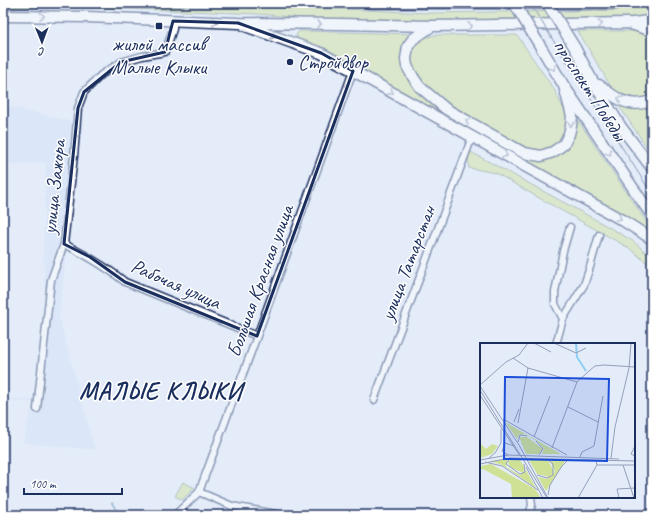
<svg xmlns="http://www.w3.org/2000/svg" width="655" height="518" font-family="Caveat,sans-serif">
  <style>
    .built { fill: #d1def5 }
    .green { fill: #cee195; stroke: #74887a }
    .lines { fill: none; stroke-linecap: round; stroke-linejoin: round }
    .stream { stroke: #608eb6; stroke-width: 2 }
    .street-casing { stroke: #1b2f5e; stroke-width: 9 }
    .secondary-casing { stroke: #1b2f5e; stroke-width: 12 }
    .primary-casing { stroke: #1b2f5e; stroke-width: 13 }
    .street { stroke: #fff; stroke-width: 6 }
    .secondary { stroke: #fff; stroke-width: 9 }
    .primary { stroke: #fff; stroke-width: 10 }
    .tram { stroke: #1b2f5e; stroke-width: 1 }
    .primary-bridge-casing { stroke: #1b2f5e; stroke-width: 13; stroke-linecap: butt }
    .primary-bridge { stroke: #fff; stroke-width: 10 }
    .oneway { stroke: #8d97ae }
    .marked { fill: none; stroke: #1b2f5e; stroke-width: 3; stroke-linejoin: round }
    .poi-dot { fill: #1b2f5e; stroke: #fff; stroke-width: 1.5 }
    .labels { text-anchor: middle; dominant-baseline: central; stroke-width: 3; stroke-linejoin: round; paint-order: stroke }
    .poi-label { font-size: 20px; fill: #1b2f5e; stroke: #fff }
    .street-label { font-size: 20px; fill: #1b2f5e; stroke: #fff }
    .district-label { font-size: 24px; font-weight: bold; letter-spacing: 1px; fill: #1b2f5e; stroke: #fff }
    .inset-river { fill: none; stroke: #8ecef0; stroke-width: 2 }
    .inset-road { fill: none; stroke: #94a0bb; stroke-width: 1 }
    .view { fill: #1d4ed8; fill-opacity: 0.15; stroke: #1d4ed8; stroke-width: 2 }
    .inset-edge { fill: none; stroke: #1b2f5e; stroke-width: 2 }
  </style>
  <rect width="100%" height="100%" fill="#e4ecf9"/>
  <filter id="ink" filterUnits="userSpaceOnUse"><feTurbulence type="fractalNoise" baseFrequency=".025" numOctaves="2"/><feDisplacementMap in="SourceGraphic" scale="8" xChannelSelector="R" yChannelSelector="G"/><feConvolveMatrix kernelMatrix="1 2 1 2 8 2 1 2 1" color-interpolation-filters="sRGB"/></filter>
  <g filter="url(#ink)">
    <!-- built -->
    <path class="built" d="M3,105L82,124L59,316L95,450L23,443L33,402L3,400V398L34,400L46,314L43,252L46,163L15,164L3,163Z"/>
    <!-- green -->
    <path class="green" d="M3,3H68L213,8H276L344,9L427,13L571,11L632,7L652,5V16C606,21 558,20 512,21C453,22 394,24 336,21C309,19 284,16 257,14C173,10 88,7 3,7Z
      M299,31L415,34L407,43L412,83L540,160C544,159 549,159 552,158C564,154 574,141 576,129C577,126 577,122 577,119L652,230V231L298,39L296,35Z
      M578,31H634L652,37V97L633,100L615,91L611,87Z
      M435,35H517L555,91L568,118L563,139L554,148L541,153L527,150L447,107L421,83L411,64V54L416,44L424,38Z
      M615,100L652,105V155Z
      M471,152L598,221L633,241L652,258V267L629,248L539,198L496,173L469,168L468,159Z
      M183,482L195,488L182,500L175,496Z"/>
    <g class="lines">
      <!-- stream -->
      <path class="stream" d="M112,503L119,515"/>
      <defs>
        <path id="street" d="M64,244C86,255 107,267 125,282L257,336
          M563,319L584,285L590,267L599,235
          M556,344L563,319L555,304V292L563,251L570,227
          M374,400L472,137
          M37,409L51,280L64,244L74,156L78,108L84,92L101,75L121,62L142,56L165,52L173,29V21
          M199,492L232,506L282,515
          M175,515L199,492L257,336L353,71
          M529,515L532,505L531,497"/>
        <path id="secondary" d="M629,23L652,20"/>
        <path id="primary" d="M369,3L616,4L617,3
          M3,16L87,17L238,23L340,24L432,26L628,23L652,31
          M245,26L321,53L622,220L652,239
          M432,26L413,39L408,46L406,59L407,66L413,77L420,87L446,109L524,153L541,156L553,152L564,144L569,134L571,126L572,116L564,86
          M575,48L592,80L621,127L652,168
          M542,49L564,86L652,216
          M599,85C612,95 625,107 643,103C647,103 649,102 652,100"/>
      </defs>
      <!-- street casing -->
      <use href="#street" class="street-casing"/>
      <!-- secondary casing -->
      <use href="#secondary" class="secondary-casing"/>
      <!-- primary casing -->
      <use href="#primary" class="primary-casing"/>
      <!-- street -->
      <use href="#street" class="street"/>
      <!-- secondary -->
      <use href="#secondary" class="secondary"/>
      <!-- primary -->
      <use href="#primary" class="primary"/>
      <!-- tram -->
      <path class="tram" d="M530,3L558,48L652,194"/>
      <defs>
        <path id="primary-bridge" d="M514,3L542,49
          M547,3L575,48"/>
      </defs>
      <!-- primary-bridge casing -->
      <use href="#primary-bridge" class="primary-bridge-casing"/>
      <!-- primary-bridge -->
      <use href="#primary-bridge" class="primary-bridge"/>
    </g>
    <!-- one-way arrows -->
    <defs><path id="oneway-chevron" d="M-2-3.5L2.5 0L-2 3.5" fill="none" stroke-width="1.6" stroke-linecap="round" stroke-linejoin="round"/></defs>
    <g class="oneway">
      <use href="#oneway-chevron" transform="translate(42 16) rotate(1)"/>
      <use href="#oneway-chevron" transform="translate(215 22) rotate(2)"/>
      <use href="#oneway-chevron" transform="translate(319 24)"/>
      <use href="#oneway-chevron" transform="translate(600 24) rotate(-1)"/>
      <use href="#oneway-chevron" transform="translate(470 26) rotate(-1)"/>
      <use href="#oneway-chevron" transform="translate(274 36) rotate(20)"/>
      <use href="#oneway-chevron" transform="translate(553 68) rotate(60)"/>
      <use href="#oneway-chevron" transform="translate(391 92) rotate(29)"/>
      <use href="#oneway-chevron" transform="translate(620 99) rotate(-152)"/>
      <use href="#oneway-chevron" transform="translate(468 121) rotate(-150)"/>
      <use href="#oneway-chevron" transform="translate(571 124) rotate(96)"/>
      <use href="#oneway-chevron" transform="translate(609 153) rotate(56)"/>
      <use href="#oneway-chevron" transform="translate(505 155) rotate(29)"/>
      <use href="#oneway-chevron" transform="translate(619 218) rotate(30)"/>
    </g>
  </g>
  <!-- marked area -->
  <path d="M0 0H655V518H0ZM173,21L238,23L321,53L353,71L257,336L125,282L90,257L64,244L78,108L84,92L121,62L165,52Z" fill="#e4ecf9" fill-opacity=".55" fill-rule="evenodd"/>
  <path class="marked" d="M173,21L238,23L321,53L353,71L257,336L125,282L90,257L64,244L78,108L84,92L121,62L165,52Z"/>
  <!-- markers -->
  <g class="poi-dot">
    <rect x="155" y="22" width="8" height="8" rx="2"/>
    <circle cx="290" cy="62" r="4"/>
  </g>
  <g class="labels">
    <!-- poi labels -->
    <g class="poi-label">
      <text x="159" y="44">жилой массив<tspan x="159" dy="23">Малые Клыки</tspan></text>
      <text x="298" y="62" text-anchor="start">Стройдвор</text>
    </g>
    <!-- street labels -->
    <g class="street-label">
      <text transform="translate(590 90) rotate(57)">проспект Победы</text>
      <text transform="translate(54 187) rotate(-84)">улица Зажора</text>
      <text transform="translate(408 263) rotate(-69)">улица Татарстан</text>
      <text transform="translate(260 281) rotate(-70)">Большая Красная улица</text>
      <text transform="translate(176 284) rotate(24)">Рабочая улица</text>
    </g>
    <!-- district labels -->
    <g class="district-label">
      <text x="161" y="391">МАЛЫЕ КЛЫКИ</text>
    </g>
  </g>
  <!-- overview -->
  <g transform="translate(480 343)">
    <rect width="155" height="155" fill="#e4ecf9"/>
    <path d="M25,79L81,111H62L64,106L58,99L45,91L39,92L37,96ZM39,94H47L63,106L59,111H46ZM0,100L6,106L12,101L18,103L12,111L0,115ZM28,116L26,124L40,132L46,127L56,145L22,122L10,118ZM30,117H40L45,125L43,130L30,124L28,119ZM49,117H68L74,129L69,134L57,131ZM70,117L85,118L66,148L58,134L67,136L75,129ZM11,121L55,146L61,155H32L31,141L3,126L0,127V123Z" fill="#cee195"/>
    <path class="inset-river" d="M96,0L97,14L106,28"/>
    <path class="inset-road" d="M54,0L71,9M74,0L96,10L106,5M33,15L48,25L97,39M0,42L26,19L39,12L48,0M0,43L39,102L68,155M0,47L67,155M0,52L40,113M88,64L118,79M23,76L87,112M34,79L39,66M38,80L48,25M54,94L70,53M56,98L63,106L59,112M38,99L40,92L47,93M34,103L25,100L22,108L28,112L139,116M155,103L151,111L155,113M72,105L97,39L109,28L115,23L124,22L155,24M100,114L102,109L114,103L123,53M9,115L15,110L21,100V86M131,115L135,84L149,25L151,0M0,117L28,112M5,119L22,123L58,147M0,121L30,115M44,121L45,129L40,131L26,121L30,115L155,118M117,122H155M143,122L154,155M46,124L63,155M57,132L67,135L73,132V121L68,117M68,152L70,142L82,123L88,117M98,155L117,122L116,118M139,155L137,146L155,145"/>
    <path class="view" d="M25,34L129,36L127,118L24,116Z"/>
    <rect width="155" height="155" class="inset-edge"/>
  </g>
  <!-- margin -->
  <rect width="655" height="518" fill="none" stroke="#fff" stroke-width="16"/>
  <rect x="8" y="8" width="639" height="502" fill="none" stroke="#1b2f5e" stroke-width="1.5" filter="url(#ink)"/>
  <!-- north arrow -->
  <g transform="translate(42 42) rotate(179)" stroke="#ffffff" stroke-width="3" paint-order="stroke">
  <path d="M0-3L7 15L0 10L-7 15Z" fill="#1b2f5e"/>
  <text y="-6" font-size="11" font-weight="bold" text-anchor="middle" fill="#1b2f5e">С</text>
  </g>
  <!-- scale -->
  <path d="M24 488v6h98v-6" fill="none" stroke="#1b2f5e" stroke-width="2"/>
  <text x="30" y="488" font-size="12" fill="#1b2f5e" stroke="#ffffff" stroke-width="3" paint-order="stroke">100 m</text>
</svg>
